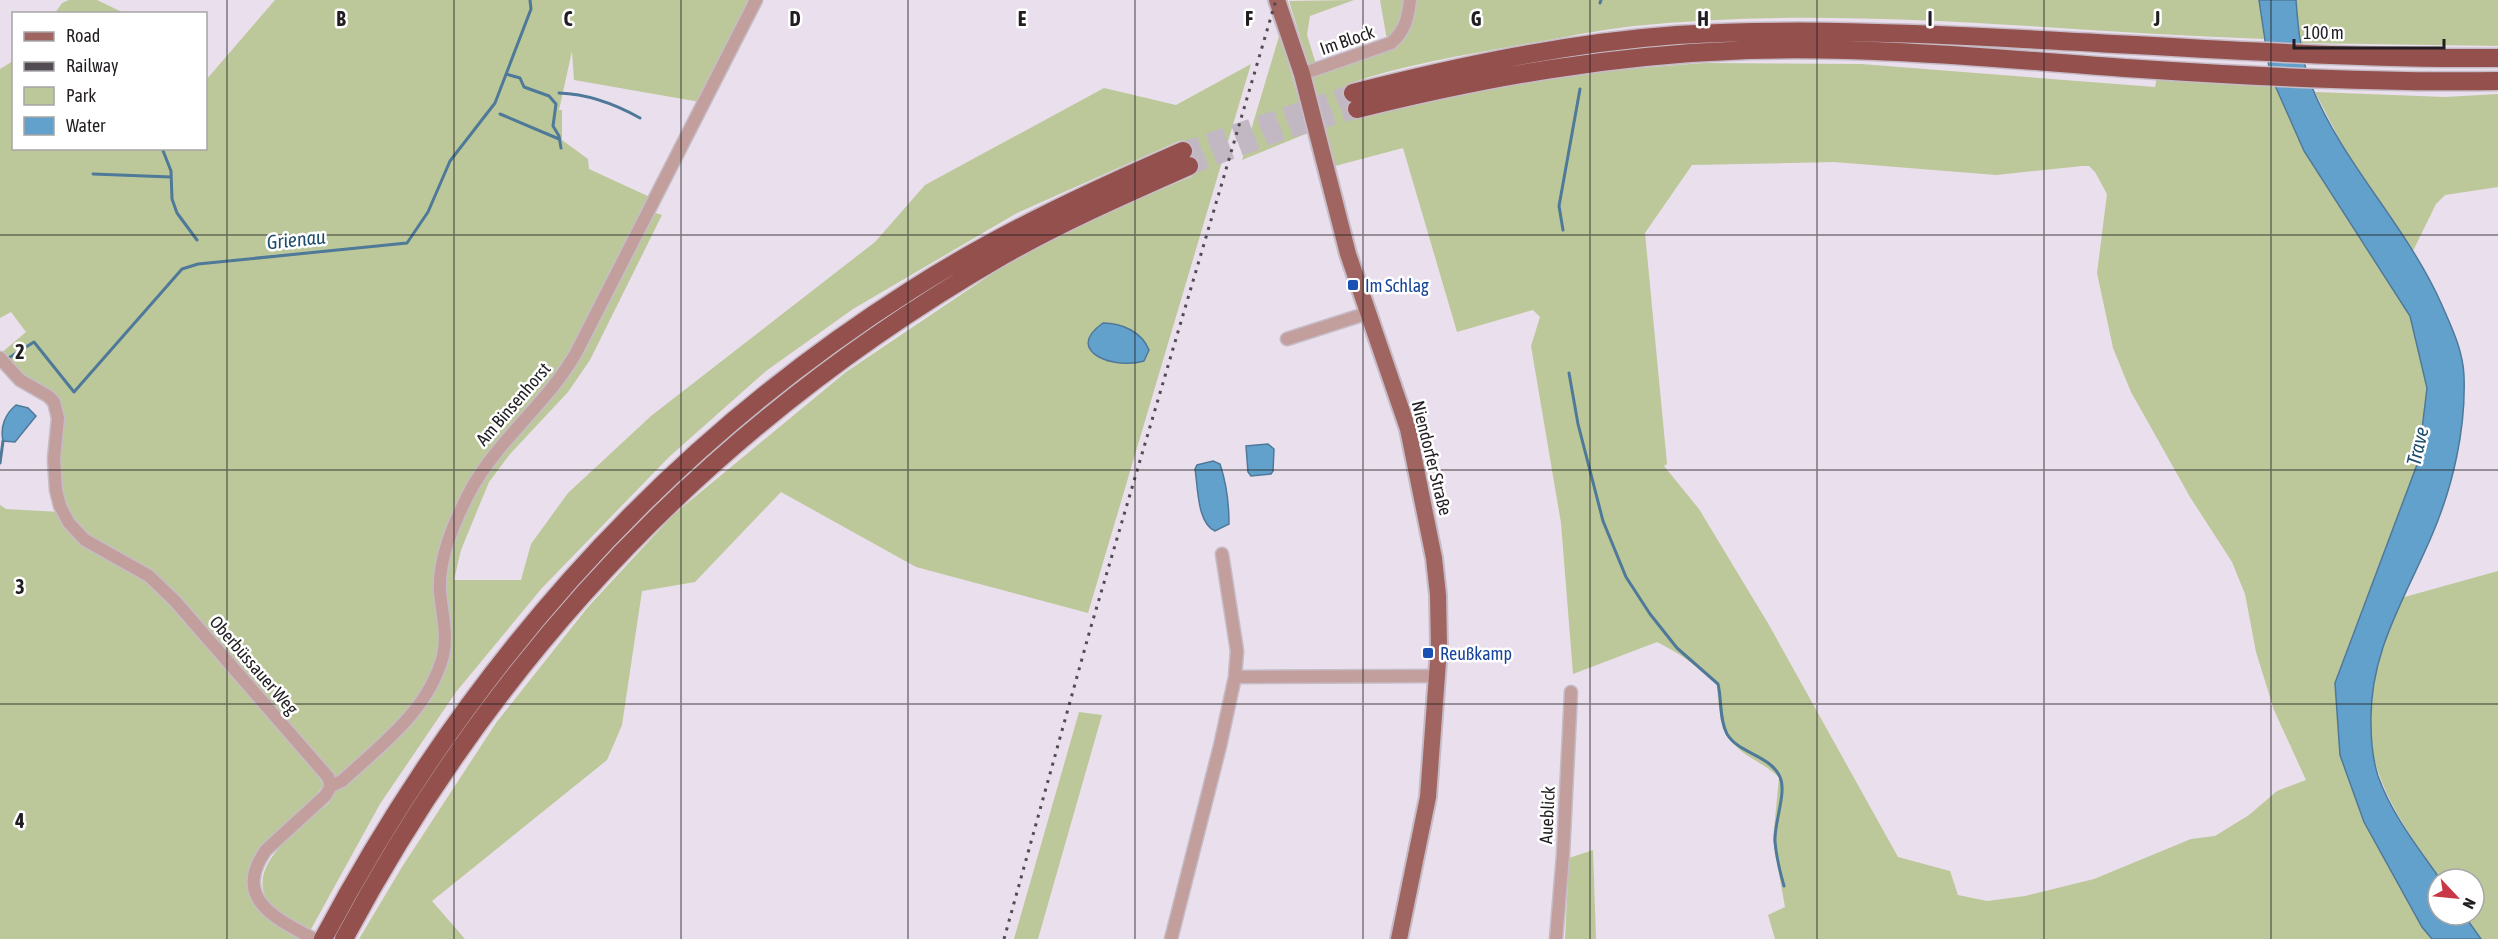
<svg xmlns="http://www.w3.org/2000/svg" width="2498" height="939" font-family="'Asap Condensed',sans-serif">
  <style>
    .green { fill: #bcc89a; fill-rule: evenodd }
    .water { fill: #63a1cd; stroke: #4f7999; stroke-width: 1.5 }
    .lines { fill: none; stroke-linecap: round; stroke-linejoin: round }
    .stream { stroke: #4f7999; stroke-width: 3 }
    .highway-tunnel { stroke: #c2b8c3; stroke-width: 18; stroke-dasharray: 18 9; stroke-linecap: butt }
    .minor-casing { stroke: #c6bcc7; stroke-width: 15 }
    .major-casing { stroke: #c6bcc7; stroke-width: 20 }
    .highway-casing { stroke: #c6bcc7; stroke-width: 21 }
    .minor { stroke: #c29f9c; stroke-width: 12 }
    .major { stroke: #a16561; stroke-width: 16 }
    .highway { stroke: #94504c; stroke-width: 18 }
    .rail { stroke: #524c52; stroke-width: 3; stroke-dasharray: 3 6; stroke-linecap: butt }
    .grid { fill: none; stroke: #211d21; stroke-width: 1.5; stroke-opacity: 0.55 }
    .transit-dot { fill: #1a4fb4; stroke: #fff; stroke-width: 2 }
    .labels { text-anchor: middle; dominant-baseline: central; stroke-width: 5; stroke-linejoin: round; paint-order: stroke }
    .street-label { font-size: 18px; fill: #211d21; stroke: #fff }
    .transit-label { font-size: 18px; fill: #164399; stroke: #fff; text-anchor: start }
    .water-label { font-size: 20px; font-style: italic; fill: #1e4d6c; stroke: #fff }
    .grid-label { font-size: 20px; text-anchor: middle; font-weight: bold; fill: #211d21; stroke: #fff; stroke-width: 5; stroke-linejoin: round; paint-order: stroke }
  </style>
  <rect width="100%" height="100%" fill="#eadfec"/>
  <!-- green -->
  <path class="green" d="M69,0H97L124,13H55L62,3Z
    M275,0H751L700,102L574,80L572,51L559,110H562V140L588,159L589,169L652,198L646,210L662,215L590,360L568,392L510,454L489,482L461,550L454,580H521L531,544L568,493L651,416L875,242L925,185L1104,88L1176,105L1251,64L1088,613L916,567L781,492L695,582L642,591L622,725L607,760L432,901L465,939H359L402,867L496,723L588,607L673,515L846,372L1008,263L1099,215L1193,176L1179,141L1017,213L853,309L766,371L669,457L542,588L456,692L380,804L310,931C299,925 287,920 277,911C232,872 303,826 330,802L321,788L314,799L257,851C230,900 265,919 303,939H0V505L6,509L60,512L56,407L7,365L0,370V354L26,332L11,312L0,318V69L13,61L14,148H206V80Z
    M1354,0L1310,16L1307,35L1319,74L1389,51L1380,0H2259L2264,39C2055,32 1844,4 1634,26C1596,30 1557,39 1520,45C1463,55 1402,65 1348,84L1358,119L1400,107L1535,76L1704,63L1861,64L2155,87L2159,67L2270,74L2304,151L2410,316L2427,389L2418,462L2340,755L2364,822L2422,927L2432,939H1775L1768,915L1785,907L1773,840L1779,777C1769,768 1759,763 1748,756C1721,738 1719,715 1717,685C1699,666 1680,654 1657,642L1573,674L1561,523L1531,346L1540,317L1533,310L1457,332L1403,148L1335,166L1312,76L1289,1ZM1834,162L1996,175L2082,166H2089L2095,172L2107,194L2097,273L2113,348L2131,392L2190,497L2232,562L2245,594L2256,652L2274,710L2306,780L2277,791L2249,815L2215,836L2191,839L2094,879L2025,896L1987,901L1958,895L1950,871L1898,857L1769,625L1699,509L1664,466L1667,464L1645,233L1692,165Z
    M2296,0H2498V46L2300,43Z
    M1280,33L1308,133L1242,160Z
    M2315,92L2445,97L2498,94V187L2445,195L2436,204L2413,251L2349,158Z
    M2498,571V939H2481L2464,915H2474V879H2440C2391,808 2352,755 2377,663C2383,641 2393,620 2401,598Z
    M1079,712L1102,715L1038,939H1014Z
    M1593,850L1596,939H1565L1569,858Z"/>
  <!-- water -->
  <path class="water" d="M2259,0H2296C2298,28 2301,58 2311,85C2343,164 2406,225 2441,303C2451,326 2463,350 2464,376C2466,429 2453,486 2432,535C2405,599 2369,652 2371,724C2371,741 2373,760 2378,776C2392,815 2417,846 2440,879L2438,915H2464L2481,939H2432L2422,927L2364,822L2340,755L2335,683L2418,462L2427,388L2410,316L2304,151L2270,74Z
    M1103,323C1122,323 1142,332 1149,350L1144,361C1116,370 1062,352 1103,323Z
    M16,405L28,408L36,416L15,442L3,441C0,427 5,414 16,405Z
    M1268,444L1274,449L1273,471L1271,474L1251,476L1248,472L1246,446Z
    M1213,461L1220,464C1226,482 1229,504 1229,524L1215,531C1197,523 1198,487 1195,469L1197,465Z"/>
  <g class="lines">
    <!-- stream -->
    <path class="stream" d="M1600,3L1601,0
      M506,74L520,78L524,87L549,96L556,104L553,126L559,136L561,148
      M559,93C589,94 615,104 640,118
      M500,114L559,139
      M162,148L171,171L172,199L177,213L197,240
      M93,174L171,177
      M1563,230L1559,206L1580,89
      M7,359L34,342L74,392L182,269L198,264L407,243L428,212L450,161L495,103L531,9L530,0
      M1569,373L1578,424L1603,521L1626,577L1650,614L1677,648L1718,684C1722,700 1719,719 1727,734C1739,754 1770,755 1780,777C1787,792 1774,823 1775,841C1776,855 1780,872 1784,886
      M0,463L3,441"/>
    <!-- highway-tunnel -->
    <path class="highway-tunnel" d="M1183,151L1353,93
      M1189,166L1277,133L1357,109"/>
    <defs>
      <path id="minor" d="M1302,74L1391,43C1405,31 1408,18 1410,0
        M1287,339L1368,313
        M0,358L20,380L48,396L54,402L58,418L54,459L56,490L60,506L69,523L85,540L149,576L175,601L328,777L331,786
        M1222,554L1237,651L1235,677
        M314,939C277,919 231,899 266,850L325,796L331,786L342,781C382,744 428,711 443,656C448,634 442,614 440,592C438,560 453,525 467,497C495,441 545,407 576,353L756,0
        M1171,939L1220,746L1235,677L1438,676
        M1556,939L1563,855L1571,692"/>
      <path id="major" d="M1277,0L1302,74L1348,254L1408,429L1434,558L1438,595L1439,648L1428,797L1399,939"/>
      <path id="highway" d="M1353,93C1459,66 1567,43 1677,35C1793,28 1908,33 2024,39C2182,47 2340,59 2498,58
        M1357,109C1490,76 1612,55 1749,50C1880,46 2011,60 2141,69C2260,77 2379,83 2498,81
        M323,939C464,673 656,452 911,290C997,235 1089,192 1183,151
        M344,939C499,647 717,420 1004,255C1064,221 1126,194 1189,166"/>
    </defs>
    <!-- minor casing -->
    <use href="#minor" class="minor-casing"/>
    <!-- major casing -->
    <use href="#major" class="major-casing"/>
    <!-- highway casing -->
    <use href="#highway" class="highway-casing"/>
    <!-- minor -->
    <use href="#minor" class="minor"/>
    <!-- major -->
    <use href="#major" class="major"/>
    <!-- highway -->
    <use href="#highway" class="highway"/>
    <!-- rail -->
    <path class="rail" d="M1004,939L1090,630L1276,0"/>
  </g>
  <!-- grid -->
  <path class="grid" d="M227,0V939M454,0V939M681,0V939M908,0V939M1135,0V939M1363,0V939M1590,0V939M1817,0V939M2044,0V939M2271,0V939M0,235H2498M0,470H2498M0,704H2498"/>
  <!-- markers -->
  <g class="transit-dot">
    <rect x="1347" y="279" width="12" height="12" rx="3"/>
    <rect x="1422" y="647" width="12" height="12" rx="3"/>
  </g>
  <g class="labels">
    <!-- street labels -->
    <g class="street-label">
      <text transform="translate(1347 40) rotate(-19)">Im Block</text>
      <text transform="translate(513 404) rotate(-49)">Am Binsenhorst</text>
      <text transform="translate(1432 458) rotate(76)">Niendorfer Straße</text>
      <text transform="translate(254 665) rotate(49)">Oberbüssauer Weg</text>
      <text transform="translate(1547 815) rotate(-87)">Aueblick</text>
    </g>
    <!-- transit labels -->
    <g class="transit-label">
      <text x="1365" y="285">Im Schlag</text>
      <text x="1440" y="653">Reußkamp</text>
    </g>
    <!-- water labels -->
    <g class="water-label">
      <text transform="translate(296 239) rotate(-6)">Grienau</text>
      <text transform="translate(2417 446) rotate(-77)">Trave</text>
    </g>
  </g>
  <g class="grid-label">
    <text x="341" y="26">B</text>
    <text x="568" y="26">C</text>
    <text x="795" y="26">D</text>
    <text x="1022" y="26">E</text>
    <text x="1249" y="26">F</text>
    <text x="1476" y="26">G</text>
    <text x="1703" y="26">H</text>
    <text x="1930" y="26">I</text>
    <text x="2157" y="26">J</text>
    <text x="20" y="359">2</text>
    <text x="20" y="594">3</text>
    <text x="20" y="828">4</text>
  </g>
  <!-- legend -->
  <rect x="12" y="12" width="195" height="138" fill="#ffffff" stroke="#a6a5a6" stroke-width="1.5"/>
  <rect x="24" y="32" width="30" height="9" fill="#a16561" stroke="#a6a5a6" stroke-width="1.5"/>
  <text x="66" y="42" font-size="18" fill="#211d21">Road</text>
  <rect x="24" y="62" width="30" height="9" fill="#524c52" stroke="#a6a5a6" stroke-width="1.5"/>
  <text x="66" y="72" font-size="18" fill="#211d21">Railway</text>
  <rect x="24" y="87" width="30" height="18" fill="#bcc89a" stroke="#a6a5a6" stroke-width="1.5"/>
  <text x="66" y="102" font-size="18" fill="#211d21">Park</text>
  <rect x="24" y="117" width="30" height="18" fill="#63a1cd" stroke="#a6a5a6" stroke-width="1.5"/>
  <text x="66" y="132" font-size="18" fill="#211d21">Water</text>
  <!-- north arrow -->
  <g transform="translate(2456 897) rotate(116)"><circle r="28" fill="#ffffff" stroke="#a6a5a6" stroke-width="1.5"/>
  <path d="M0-4.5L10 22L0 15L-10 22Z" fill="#c93847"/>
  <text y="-9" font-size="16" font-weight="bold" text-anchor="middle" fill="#211d21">N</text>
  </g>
  <!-- scale -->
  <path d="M2294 39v9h150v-9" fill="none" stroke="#211d21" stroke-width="3"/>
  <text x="2303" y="39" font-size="18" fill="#211d21" stroke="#ffffff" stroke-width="4.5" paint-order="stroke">100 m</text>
</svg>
